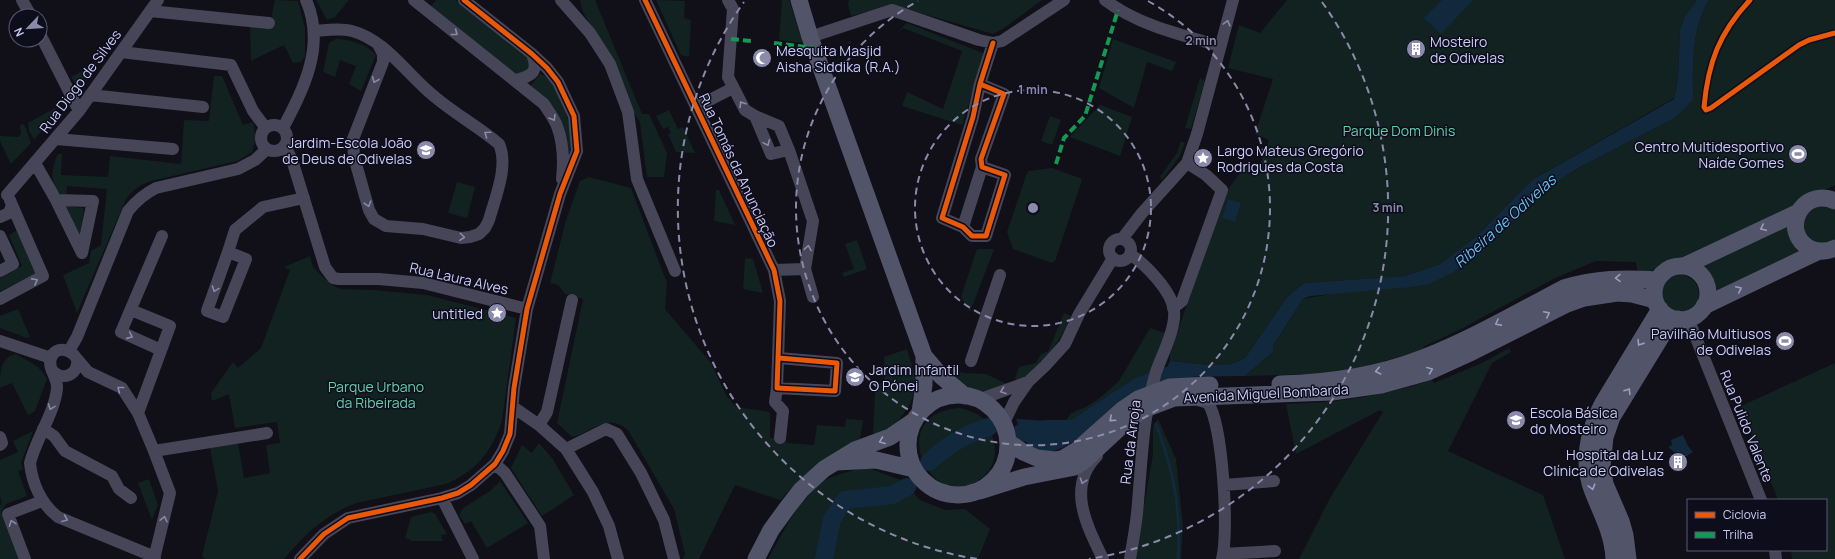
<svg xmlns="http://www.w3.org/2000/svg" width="1835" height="559" font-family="Manrope,sans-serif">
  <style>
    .green { fill: #112221 }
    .water { fill: #12283c }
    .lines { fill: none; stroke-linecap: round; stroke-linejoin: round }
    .stream { stroke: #12283c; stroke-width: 3 }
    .river { stroke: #12283c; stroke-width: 18 }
    .minor { stroke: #464658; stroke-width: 12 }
    .secondary { stroke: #52546a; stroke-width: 17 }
    .quiet { stroke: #139951; stroke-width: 4; stroke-dasharray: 8 4; stroke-linecap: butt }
    .cycleway-casing { stroke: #0e0d1b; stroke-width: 8 }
    .cycleway { stroke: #e8590c; stroke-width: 5 }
    .oneway { stroke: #8989a9 }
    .oneway2 { stroke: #9b9cc0 }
    .ring { fill: none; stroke: #8b8aab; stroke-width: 2; stroke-dasharray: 7 5 }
    .labels { text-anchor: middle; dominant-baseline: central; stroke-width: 3; stroke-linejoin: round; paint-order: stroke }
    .poi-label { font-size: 14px; fill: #ccccfa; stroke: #0e0d1b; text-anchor: start }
    .street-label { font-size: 14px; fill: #ccccfa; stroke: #0e0d1b }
    .park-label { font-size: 14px; fill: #60d2a9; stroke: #0e0d1b }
    .water-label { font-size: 15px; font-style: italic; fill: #64bff0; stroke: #0e0d1b }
    .centre { fill: #8b8aab; stroke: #0e0d1b; stroke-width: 2 }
    .ring-label { font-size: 12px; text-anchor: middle; font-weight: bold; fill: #8b8aab; stroke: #0e0d1b; stroke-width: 3; stroke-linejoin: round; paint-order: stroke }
  </style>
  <rect width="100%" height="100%" fill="#111018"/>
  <!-- green -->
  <path class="green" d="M275,0L298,1L305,28V57L301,62L293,63L284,45L251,61L250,26L270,25Z
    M316,0H349L335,17L327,20Z
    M436,0H456L527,58L531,68L518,77L432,8V5Z
    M580,0H595L642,114H649L667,153L664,177H647L640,122L634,114L619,75L583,12Z
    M656,0L685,1L684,18L691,20L689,57L681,55Z
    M782,0H789L803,43L779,40Z
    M849,0H1042L1004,28L993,34L893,5L851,16L848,5Z
    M1287,0H1697L1685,16L1680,30L1678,78L1674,98L1532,180L1478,235L1440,264L1405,276L1304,283L1287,297L1245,358L1229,365H1210L1170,361V353L1226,192L1241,172L1244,163L1259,167L1269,140L1255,134L1273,79L1228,68L1239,25L1260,33Z
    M1709,0H1835V185L1827,189L1804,195L1791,208L1689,258L1667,262L1649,272L1638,273L1636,262L1596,261L1555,278L1461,329L1423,347L1424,350L1363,367L1318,374L1245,376L1273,352V346L1303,299L1454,272L1478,256L1544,190L1578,168L1675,118L1693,100C1693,67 1691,29 1709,0Z
    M907,23L985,54L962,125L902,106L907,92L943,109L962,51L903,28L894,35Z
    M336,39C349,39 367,44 376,55L361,91L349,84L356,66L340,60L335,77L323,72L329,43Z
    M1113,39L1176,62L1172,71L1147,62L1134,108L1099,88Z
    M97,63L96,66L79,90L71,77Z
    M540,74C558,78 572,125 571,142C571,149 568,157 567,164V156L531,85Z
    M214,76H222L243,125L253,122L256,138L252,152L237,161L151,181C139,185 133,190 126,199L77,313L63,275L89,263L91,251L101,245L107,189L67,186L66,197C48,190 51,168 58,154H62L61,175L108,177L110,156L181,164L184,120L209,121Z
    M1200,78L1205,81L1191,129L1185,128Z
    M1100,105L1132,117L1120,156L1070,137Z
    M55,108L58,114L34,139L29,131L28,123Z
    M669,110L678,129L683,127L695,153L676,152L668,134L671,133L668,127L663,129L656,116Z
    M1050,116L1061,120L1052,145L1041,141Z
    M24,124L31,143L11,164L0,141V136L18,137L21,134L20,125Z
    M1181,141L1185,143L1180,156L1162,180L1160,177L1177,153Z
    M1052,168L1080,178L1082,180L1055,261L1052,263L1013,249L1007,232L1027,173L1029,171Z
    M589,177L631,188L667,283L665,309L711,363L726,395L736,407L770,412V438H785L787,443L814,445L817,425L845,427L846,419L863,420L860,440C826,458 807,472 780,500L735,485L699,559H683L685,554L674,509L628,430C607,412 592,432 572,437L557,423L583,299L565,294L558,285L550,283L566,220L580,181Z
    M457,182L475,187L467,218L448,213Z
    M716,190H719L735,225L714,221Z
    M1820,205L1832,208L1835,210V239C1814,252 1792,227 1809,211C1812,209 1817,207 1820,205Z
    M65,206L84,208L80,237Z
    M1788,223L1802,253L1713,296C1713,283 1709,273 1699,266Z
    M17,230L38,273L0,291V278L22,266L9,235Z
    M857,240L867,269L844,277L842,273L854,269L845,244Z
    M977,249H994L970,312L961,297Z
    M310,256L313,267L329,283L340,289L373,290L427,295L516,318L502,421C491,452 477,471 446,484L356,503C325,515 305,534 284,559H205L202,556L218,491L210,448L238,443L244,478L270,473L266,445L280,443L277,422L235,428L229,394L212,401L211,393L233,362L238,368L261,348L290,270L284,267Z
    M745,258L753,259L763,293L743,289Z
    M1661 294a19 19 0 1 1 38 0a19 19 0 1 1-38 0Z
    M18,309L30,337L27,338L0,328V316Z
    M1064,313L1071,316C1058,347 1043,361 1019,383L1015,378L1019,367L1036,363L1040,355L1048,351L1050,347Z
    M1150,328L1166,333L1146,387L1091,427L1065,422L1071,413L1086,407L1101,397L1119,381Z
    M1509,348L1511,352L1492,363L1448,451L1543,495L1565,559H1299L1330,498L1383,412L1380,410L1296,454L1286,404C1336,403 1384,396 1432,380L1434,383L1484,362Z
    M907,349C909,358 914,369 915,379C917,403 897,430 873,434L875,391L885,377L884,357Z
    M15,354C28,361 40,365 47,379L35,411L28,415L12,383L0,388C0,373 0,358 15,354Z
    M936,362L963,373L986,374L1007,384L988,392L970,391Z
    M1835,363V559H1792L1791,550H1826V500H1778L1741,406Z
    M960,408C968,410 978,413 984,419C987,422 988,427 990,430C997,446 998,461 985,475C935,524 879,413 960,408Z
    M1158,419L1176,459L1183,526L1181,559H1135L1153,454V426Z
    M33,431L21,463L23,469L18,471L27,496L6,504L1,512L20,559H0V505L2,504L0,496V460L18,452L13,441Z
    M539,443L552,458L574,495L542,516L511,468L522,445L532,453Z
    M865,467L901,480L920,500L945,510L965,509L990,529L978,559H768C782,534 804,488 832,477C842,473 854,470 865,467Z
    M149,479L158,505L152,520L138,483Z
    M500,481L528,523L487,548L471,521L465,524L459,515L463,508L490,491Z
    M431,512L435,514L447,534L441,535L443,541H412L405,538L411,517Z"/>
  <!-- water -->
  <path class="water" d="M1442,0H1470L1472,1L1441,34L1424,18Z
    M1697,0H1709C1691,29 1693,67 1693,100L1675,118L1578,168L1544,190L1478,256L1454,272L1429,284L1411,287L1310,296L1303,299L1273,346V352L1245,376L1170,377L1161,380L1170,361L1210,365H1229L1245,358L1287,297L1304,283L1405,276L1440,264L1478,235L1532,180L1674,99L1678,78L1680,30L1685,16Z
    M1228,199L1241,203L1235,222L1222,218Z
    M1016,419L1065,422L1091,427C1075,441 1046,466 1026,442C1021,437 1019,426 1016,419Z
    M1683,435L1688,446L1693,452L1682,459L1668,447L1672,445L1671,440Z"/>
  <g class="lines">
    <!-- stream -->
    <path class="stream" d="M1156,424C1174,472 1181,508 1178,559"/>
    <!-- river -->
    <path class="river" d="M1021,433L1047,429H1074L1138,387L1162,377L1186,372
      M929,462C947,445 965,434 989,427
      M824,559L832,519L845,500L892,495L907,487"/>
    <!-- minor -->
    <path class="minor" d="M22,0L31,16
      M414,0L544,104C548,111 554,118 557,126C563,142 564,161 562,179
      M561,0L590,33L610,64L628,112L637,179L675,271
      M645,0L774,270L780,301L777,388L835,391L837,363L779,358
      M728,0L733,9L728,77L745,110L755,116L779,126L789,150L813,221L805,269L774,270
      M1105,0C1138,25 1181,35 1220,46
      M150,11L269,23
      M315,31C327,30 340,28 352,31C386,40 408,76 435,97C455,114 479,127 499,144C509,166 495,198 489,220L485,228L479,234L470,237L461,238L423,229L386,226L374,219L369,210L354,157L353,139L383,62V54L378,44
      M40,34L79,111
      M810,37L892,10L979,40L993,43L1002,41L1064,0
      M121,52L231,65L253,111L265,127
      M516,80C532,76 539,72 532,54
      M980,84L1004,94L981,159L982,167L1005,175L986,236H972L963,227L942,218L973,117L980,84L993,43
      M90,95L203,107
      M696,107L733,88
      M755,116L771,154L789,150
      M261 138a13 13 0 1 1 26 0a13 13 0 1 1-26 0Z
      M283,128C304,88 326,45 306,0
      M56,139L173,149
      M282,148L288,152L292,160L325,267L333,278L339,279H379L423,283L527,309
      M35,163L56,200L82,253
      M7,195L79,111L158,0
      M56,200L93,201L82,253
      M0,217L9,213L12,205L10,200
      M963,227L982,167
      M0,236L13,264L0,271
      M1122,239L1142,213L1187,163L1197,134L1233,0
      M1109 250a11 11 0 1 1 22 0a11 11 0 1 1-22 0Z
      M228,252L246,259L223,317L207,311L228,252L235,230L263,207L304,198
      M805,269L813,297
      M0,299L43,276L12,205
      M1173,308L1182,301L1222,190L1206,175L1187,163
      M131,310L170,326L138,413
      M1688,318L1761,500
      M0,341L51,358
      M161,350L121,332L162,236
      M69,351L77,337L128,211C137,200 144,194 156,188L238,169L255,160L267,149
      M77,359L88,372L122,388L138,413L154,451L170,493L154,559
      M971,361L1000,275
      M52,370C62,382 79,375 77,359C71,349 56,345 51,358C47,368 58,378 57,388C55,412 36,439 30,463C32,483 41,504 58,517L155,557
      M777,388L775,402L783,411L780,438
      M1195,399L1208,403C1223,425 1229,533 1222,559
      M978,400L1028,382
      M513,407L539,425L566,449L593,492L609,526L618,559
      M539,425L547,412L572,300
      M1003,425L1014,402L1028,382L1045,366L1065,344L1079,314L1113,258
      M43,429L54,436L65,451L112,476L119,489L131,498
      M0,437L2,443L0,445
      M566,449L606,429L617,434L641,473L664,520L674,559
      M154,451L267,433
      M1097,456C1066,487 1087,526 1103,559
      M495,464L505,473L540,526L544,559
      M1224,485L1274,481
      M442,498L473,559
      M1775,550L1776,559
      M1223,554L1275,551
      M25,559L8,514L42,501
      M300,559L324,534L348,518L442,498L458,493L471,485L495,464L503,451L510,434L514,388L527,309L560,194L577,151L574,116L558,82L547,68L532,54L464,0
      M1130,559C1133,540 1137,521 1138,502C1142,458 1143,415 1156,372C1162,355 1176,328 1174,311C1172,291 1146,265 1130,254"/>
    <!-- secondary -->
    <path class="secondary" d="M799,0L810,37L924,356V385L920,412
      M1835,201C1801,186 1779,233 1811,249C1819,252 1827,252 1835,248
      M1684,266L1799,212
      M1654 293a27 27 0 1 1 54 0a27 27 0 1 1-54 0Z
      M1704,306L1819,251
      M924,356L941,376L965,396
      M1280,384C1328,383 1379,375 1423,358C1472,339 1518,312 1564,288C1597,278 1623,278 1657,280
      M908 445a50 50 0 1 1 100 0a50 50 0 1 1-100 0Z
      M1008,442L1023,452L1037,458L1055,460L1062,459L1077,450L1122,410L1138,399L1170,387L1210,385
      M836,462L876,460L914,469
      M980,491L1024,477L1075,467L1085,460L1129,419L1145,409L1174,398L1332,392L1381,385L1428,372L1472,352L1567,304L1584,298L1617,293L1632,294L1655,300
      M756,559L771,530L787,508L801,490L824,469L855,450L890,437L915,420
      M1614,559C1613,534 1602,515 1593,492C1581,462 1589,430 1603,403L1660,309
      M1628,559L1625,535L1621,521L1605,484L1602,466L1605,437L1612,417L1664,332L1678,319"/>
    <!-- quiet -->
    <path class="quiet" d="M731,39L752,41
      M774,43L814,48
      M1056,164L1064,138L1085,116L1118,10"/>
    <defs>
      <path id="cycleway" d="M645,0L774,270L780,301L777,388L835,391L837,363L779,358
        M1750,0C1719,33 1708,63 1704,107L1706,110L1711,108L1799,45L1809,40L1835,33
        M980,84L1004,94L981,159L982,167L1005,175L986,236H972L963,227L942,218L973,117L980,84L993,43
        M300,559L324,534L348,518L442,498L458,493L471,485L495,464L503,451L510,434L514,388L527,309L560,194L577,151L574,116L558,82L547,68L532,54L464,0"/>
    </defs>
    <!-- cycleway casing -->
    <use href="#cycleway" class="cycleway-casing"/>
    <!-- cycleway -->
    <use href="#cycleway" class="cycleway"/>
  </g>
  <!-- one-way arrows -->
  <defs><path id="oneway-chevron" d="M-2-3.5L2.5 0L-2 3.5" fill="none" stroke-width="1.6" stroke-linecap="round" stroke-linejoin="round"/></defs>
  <g class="oneway">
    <use href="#oneway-chevron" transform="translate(1227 23) rotate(-75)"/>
    <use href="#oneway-chevron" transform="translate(455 33) rotate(38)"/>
    <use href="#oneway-chevron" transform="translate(375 80) rotate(112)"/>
    <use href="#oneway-chevron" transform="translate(742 104) rotate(-122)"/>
    <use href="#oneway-chevron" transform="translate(553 118) rotate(59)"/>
    <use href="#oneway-chevron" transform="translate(487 134) rotate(-145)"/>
    <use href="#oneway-chevron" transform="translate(767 143) rotate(66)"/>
    <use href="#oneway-chevron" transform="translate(368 204) rotate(73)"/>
    <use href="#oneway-chevron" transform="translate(462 237) rotate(5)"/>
    <use href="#oneway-chevron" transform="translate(808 248) rotate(-81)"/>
    <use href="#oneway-chevron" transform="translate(35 281) rotate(-28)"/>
    <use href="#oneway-chevron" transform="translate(215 289) rotate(110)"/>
    <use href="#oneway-chevron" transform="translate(130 336) rotate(24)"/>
    <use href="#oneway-chevron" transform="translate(120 389) rotate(-142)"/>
    <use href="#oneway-chevron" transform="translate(1003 391) rotate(160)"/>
    <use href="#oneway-chevron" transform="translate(51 407) rotate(110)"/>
    <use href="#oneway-chevron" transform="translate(1083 481) rotate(108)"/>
    <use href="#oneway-chevron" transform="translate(65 519) rotate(23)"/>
    <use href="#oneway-chevron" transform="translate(164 519) rotate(-77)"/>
    <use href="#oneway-chevron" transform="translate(12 523) rotate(-111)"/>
  </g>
  <g class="oneway2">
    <use href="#oneway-chevron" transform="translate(1763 228) rotate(155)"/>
    <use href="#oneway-chevron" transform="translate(1618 278) rotate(179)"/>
    <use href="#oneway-chevron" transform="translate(1739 289) rotate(-25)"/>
    <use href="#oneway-chevron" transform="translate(1547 314) rotate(-27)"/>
    <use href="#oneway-chevron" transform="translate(1498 323) rotate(152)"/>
    <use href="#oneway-chevron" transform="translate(1640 343) rotate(122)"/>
    <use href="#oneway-chevron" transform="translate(1430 370) rotate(-21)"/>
    <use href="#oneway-chevron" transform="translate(1378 371) rotate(167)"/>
    <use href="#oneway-chevron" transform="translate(1628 391) rotate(-58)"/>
    <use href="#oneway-chevron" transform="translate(1112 419) rotate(138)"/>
    <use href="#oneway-chevron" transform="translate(882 441) rotate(158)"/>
    <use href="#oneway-chevron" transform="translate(1592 487) rotate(75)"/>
  </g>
  <!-- distance rings -->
  <g class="ring">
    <circle cx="1033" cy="208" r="118"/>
    <path d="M1148 1A237 237 0 1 1 918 1"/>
    <path d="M977 559A355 355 0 0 1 744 2M1322 2A355 355 0 0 1 1089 559"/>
  </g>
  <!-- icons -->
  <defs>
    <symbol id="building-disc" viewBox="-11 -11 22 22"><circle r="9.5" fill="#8b8aab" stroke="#0e0d1b"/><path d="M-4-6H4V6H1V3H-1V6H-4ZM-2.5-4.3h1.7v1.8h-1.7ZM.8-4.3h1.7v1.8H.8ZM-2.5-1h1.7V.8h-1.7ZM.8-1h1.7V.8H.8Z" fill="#fff"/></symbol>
    <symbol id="mosque-disc" viewBox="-11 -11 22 22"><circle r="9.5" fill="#8b8aab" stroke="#0e0d1b"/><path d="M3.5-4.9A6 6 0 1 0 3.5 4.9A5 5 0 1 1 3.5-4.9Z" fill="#fff"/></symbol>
    <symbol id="school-disc" viewBox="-11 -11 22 22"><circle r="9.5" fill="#8b8aab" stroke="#0e0d1b"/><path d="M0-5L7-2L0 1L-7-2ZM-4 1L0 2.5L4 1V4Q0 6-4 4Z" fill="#fff"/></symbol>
    <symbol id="stadium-disc" viewBox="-11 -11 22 22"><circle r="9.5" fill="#8b8aab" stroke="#0e0d1b"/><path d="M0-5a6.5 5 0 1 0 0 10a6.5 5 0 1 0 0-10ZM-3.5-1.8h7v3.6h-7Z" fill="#fff"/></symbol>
    <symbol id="sight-disc" viewBox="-11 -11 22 22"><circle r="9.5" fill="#8b8aab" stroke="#0e0d1b"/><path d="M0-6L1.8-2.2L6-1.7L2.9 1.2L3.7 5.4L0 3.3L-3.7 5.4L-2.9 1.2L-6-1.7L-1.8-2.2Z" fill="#fff"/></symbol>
  </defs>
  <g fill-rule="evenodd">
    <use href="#building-disc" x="1405" y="38" width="22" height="22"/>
    <use href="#mosque-disc" x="751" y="47" width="22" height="22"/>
    <use href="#school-disc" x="415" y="139" width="22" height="22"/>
    <use href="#stadium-disc" x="1787" y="143" width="22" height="22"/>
    <use href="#sight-disc" x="1192" y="147" width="22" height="22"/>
    <use href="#sight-disc" x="486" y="302" width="22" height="22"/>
    <use href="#stadium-disc" x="1774" y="330" width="22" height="22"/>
    <use href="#school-disc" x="844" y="366" width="22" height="22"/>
    <use href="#school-disc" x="1505" y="409" width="22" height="22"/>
    <use href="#building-disc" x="1667" y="451" width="22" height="22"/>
  </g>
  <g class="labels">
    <!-- poi labels -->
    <g class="poi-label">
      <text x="1430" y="41">Mosteiro<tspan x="1430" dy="16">de Odivelas</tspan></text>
      <text x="776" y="50">Mesquita Masjid<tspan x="776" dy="16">Aisha Siddika (R.A.)</tspan></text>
      <text x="412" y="142" text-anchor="end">Jardim-Escola João<tspan x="412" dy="16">de Deus de Odivelas</tspan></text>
      <text x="1784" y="146" text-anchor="end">Centro Multidesportivo<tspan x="1784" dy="16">Naíde Gomes</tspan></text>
      <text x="1217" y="150">Largo Mateus Gregório<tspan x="1217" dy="16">Rodrigues da Costa</tspan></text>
      <text x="483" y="313" text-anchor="end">untitled</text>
      <text x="1771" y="333" text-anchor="end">Pavilhão Multiusos<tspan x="1771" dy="16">de Odivelas</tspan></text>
      <text x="869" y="369">Jardim Infantil<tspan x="869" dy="16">O Pónei</tspan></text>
      <text x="1530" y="412">Escola Básica<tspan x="1530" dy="16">do Mosteiro</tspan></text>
      <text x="1664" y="454" text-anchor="end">Hospital da Luz<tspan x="1664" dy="16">Clínica de Odivelas</tspan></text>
    </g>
    <!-- street labels -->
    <g class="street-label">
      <text transform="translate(80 81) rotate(-53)">Rua Diogo de Silves</text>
      <text transform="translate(739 170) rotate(65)">Rua Tomás da Anunciação</text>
      <text transform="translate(459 278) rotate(13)">Rua Laura Alves</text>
      <text transform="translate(1266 393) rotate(-3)">Avenida Miguel Bombarda</text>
      <text transform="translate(1747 426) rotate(68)">Rua Pulido Valente</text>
      <text transform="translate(1130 442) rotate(-83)">Rua da Arroja</text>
    </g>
    <!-- park labels -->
    <g class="park-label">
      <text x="1399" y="130">Parque Dom Dinis</text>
      <text x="376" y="386">Parque Urbano<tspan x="376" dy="16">da Ribeirada</tspan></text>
    </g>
    <!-- water labels -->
    <g class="water-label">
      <text transform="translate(1505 221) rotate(-42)">Ribeira de Odivelas</text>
    </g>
  </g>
  <circle cx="1033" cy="208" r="6" class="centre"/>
  <g class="ring-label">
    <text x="1201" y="45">2 min</text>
    <text x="1033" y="94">1 min</text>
    <text x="1388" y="212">3 min</text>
  </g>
  <!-- legend -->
  <rect x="1687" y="499" width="140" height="52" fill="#0e0d1b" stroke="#5a5974"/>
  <rect x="1695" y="512" width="20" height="6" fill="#e8590c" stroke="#5a5974"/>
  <text x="1723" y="519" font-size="12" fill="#ccccfa">Ciclovia</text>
  <rect x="1695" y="532" width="20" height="6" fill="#139951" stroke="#5a5974"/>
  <text x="1723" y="539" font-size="12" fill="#ccccfa">Trilha</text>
  <!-- north arrow -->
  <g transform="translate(28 28) rotate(245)"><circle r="19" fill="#0e0d1b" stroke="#5a5974"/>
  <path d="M0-3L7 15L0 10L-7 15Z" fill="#8b8aab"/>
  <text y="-6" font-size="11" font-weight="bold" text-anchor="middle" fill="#ccccfa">N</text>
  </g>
</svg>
